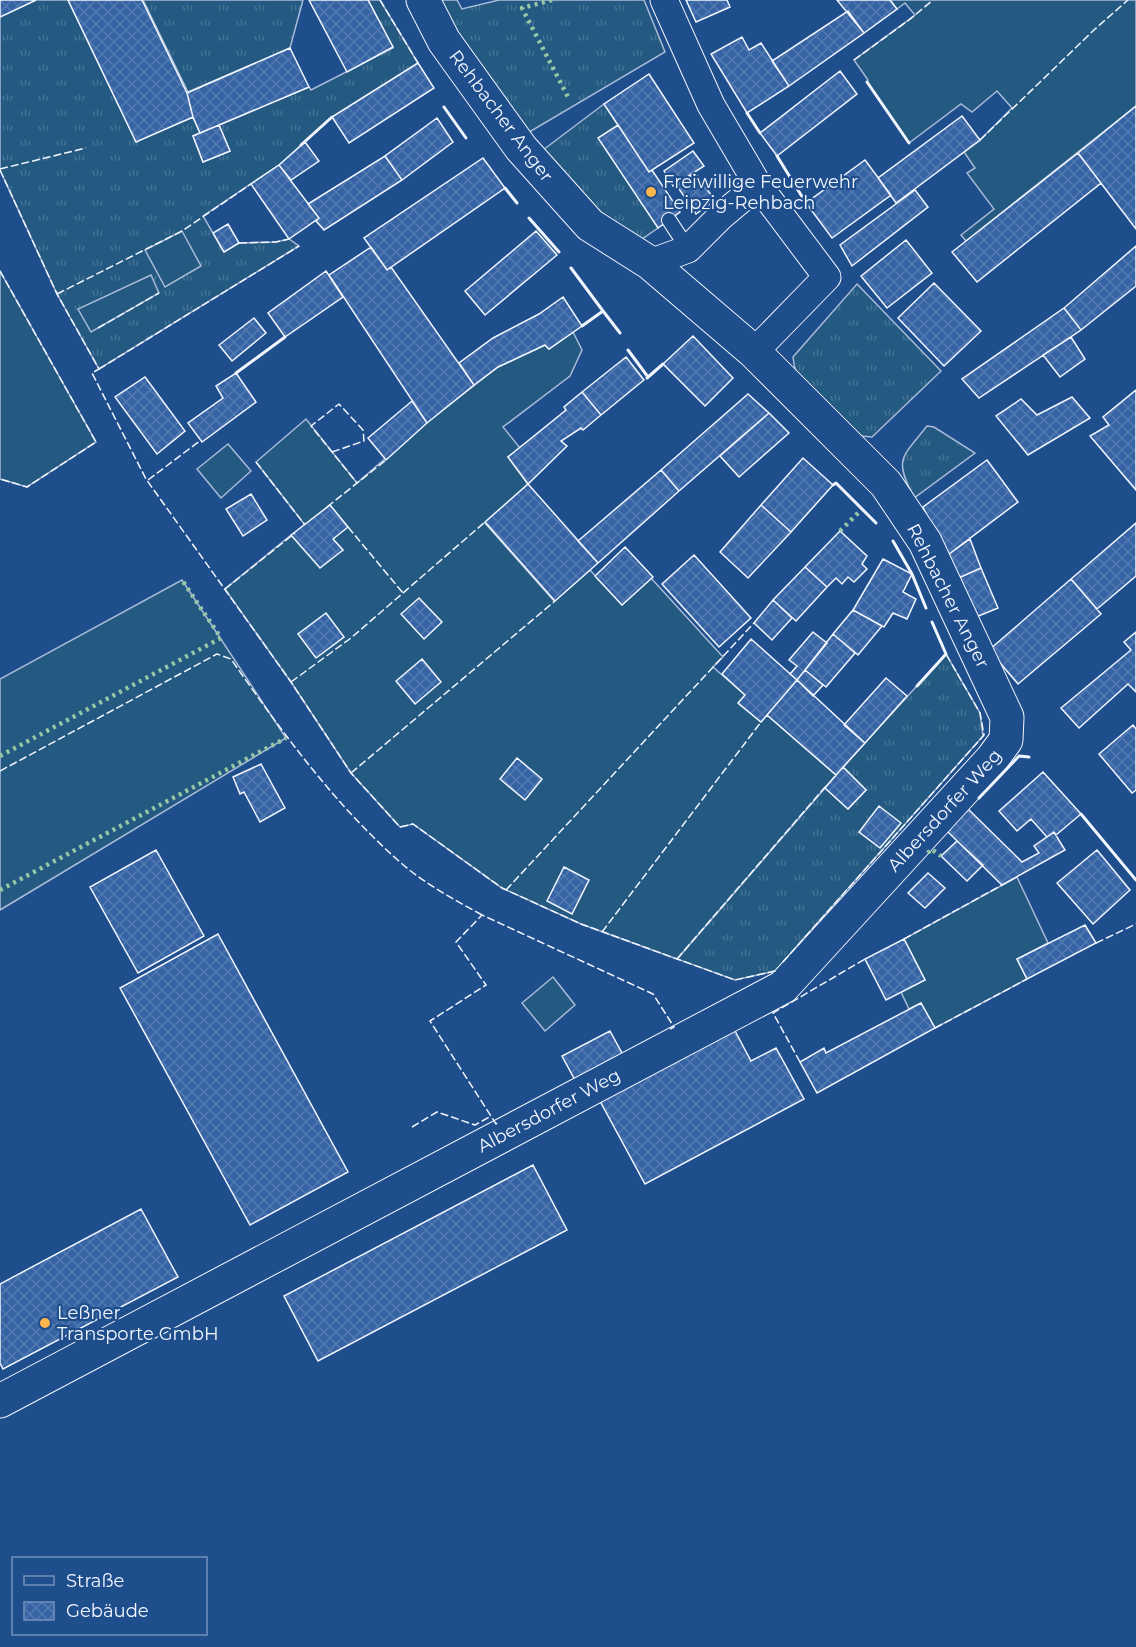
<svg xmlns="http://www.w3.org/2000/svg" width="1136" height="1647" font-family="Montserrat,sans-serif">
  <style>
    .grass { fill: url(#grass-tufts); stroke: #a8bbd7; stroke-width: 1.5 }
    .garden { fill: #245a82; stroke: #a8bbd7; stroke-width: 1.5 }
    .building { fill: url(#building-cross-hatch); stroke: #f2f6ff; stroke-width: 1.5 }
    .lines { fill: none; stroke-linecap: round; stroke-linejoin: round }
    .lane-casing { stroke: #f2f6ff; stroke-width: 16 }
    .street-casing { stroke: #f2f6ff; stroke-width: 29 }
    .secondary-casing { stroke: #f2f6ff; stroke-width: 35 }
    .lane { stroke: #1f4e8c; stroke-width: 14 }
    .street { stroke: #1f4e8c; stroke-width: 27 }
    .secondary { stroke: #1f4e8c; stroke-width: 33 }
    .hedge { stroke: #97c8a6; stroke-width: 4.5; stroke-dasharray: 3 4.5; stroke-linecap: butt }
    .fence { stroke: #f2f6ff; stroke-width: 1.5; stroke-dasharray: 8 3; stroke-linecap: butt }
    .wall { stroke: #f2f6ff; stroke-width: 3 }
    .poi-dot { fill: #ffb74d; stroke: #1f4e8c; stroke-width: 2 }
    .labels { text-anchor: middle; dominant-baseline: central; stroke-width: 4.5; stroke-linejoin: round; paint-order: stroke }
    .street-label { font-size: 18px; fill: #f2f6ff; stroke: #1f4e8c }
    .poi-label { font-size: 18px; fill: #f2f6ff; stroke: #1f4e8c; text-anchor: start }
  </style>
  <defs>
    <pattern id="grass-tufts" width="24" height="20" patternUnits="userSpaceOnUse" patternTransform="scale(1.5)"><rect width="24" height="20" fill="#245a82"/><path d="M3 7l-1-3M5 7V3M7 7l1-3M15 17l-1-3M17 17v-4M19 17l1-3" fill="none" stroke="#447295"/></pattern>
    <pattern id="building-cross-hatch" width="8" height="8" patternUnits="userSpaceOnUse" patternTransform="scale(1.5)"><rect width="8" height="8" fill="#3563a3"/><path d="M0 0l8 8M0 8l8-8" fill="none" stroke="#537ab1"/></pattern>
  </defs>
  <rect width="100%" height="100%" fill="#1f4e8c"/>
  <!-- grass -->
  <path class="grass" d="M36,0H68L136,141L193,117L200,133L193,136L203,162L230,151L219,125L309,87L311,90L393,48L368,0H380L418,63L332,117L279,165L203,216L224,252L239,243L276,242L289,239L299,246L99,369L57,294L0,170V17Z
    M143,0H303L290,48L188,92Z
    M434,0H457L462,9L499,0H644L665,52L526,134Z
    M604,104L618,125L658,228L636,243L593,212L539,153Z
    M857,284L941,371L872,437L861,436L795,370L793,357Z
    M927,426L934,427L975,453L914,498C894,458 901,459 927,426Z
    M946,654L980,713L983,736L775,971L735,980L677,959L825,788L848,809L866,790L843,767Z"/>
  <!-- garden -->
  <path class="garden" d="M890,0H1136V106L966,241L961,235L994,209L967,173L975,168L964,152L980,140L1012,108L997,91L972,112L961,104L909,143L867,82L868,80L854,60L915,15L905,3L897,9Z
    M182,231L201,266L165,287L145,250Z
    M0,271L96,442L27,487L0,479Z
    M151,275L159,293L91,332L78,309Z
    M573,332L582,350L570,376L503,427L520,448L508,457L528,484L485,523L554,601L590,570L622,605L651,578L723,657L713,667L745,695L739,704L761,722L767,715L836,775L677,959L581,924L502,888L413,824L400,827L351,773L291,682L225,589L291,535L342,550L333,539L347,527L330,505L305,525L256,462L306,419L357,483L427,422L498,367L545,345L549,349Z
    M228,444L251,471L221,498L197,469Z
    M182,580L286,738L0,910V679Z
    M1017,877L1048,943L1017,959L1027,979L935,1028L921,1003L909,1009L901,992L925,980L904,939Z
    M553,977L575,1005L545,1031L522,1003Z"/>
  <!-- building -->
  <path class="building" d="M0,0H36L0,17Z
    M68,0H142L187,93L193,117L136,142Z
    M309,0H368L393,47L347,72Z
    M686,0H727L730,7L696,22Z
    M837,0H890L897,9L864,33Z
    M848,11L864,33L789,86L772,61Z
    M742,37L749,50L761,43L789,86L747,113L711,54Z
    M290,48L309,87L200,133L193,117L187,93Z
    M418,63L434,88L349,143L332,117Z
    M840,71L857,94L777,156L760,133Z
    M649,74L694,143L649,172L604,104Z
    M1136,106V229L1078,153Z
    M962,116L980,140L896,203L878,178Z
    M437,118L453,142L402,180L385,156Z
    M219,125L230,151L203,162L193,136Z
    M618,125L649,172L652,170L680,212L658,228L598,138Z
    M305,142L319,161L291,180L279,165Z
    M693,151L704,166L673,186L664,171Z
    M1078,153L1101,183L977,282L952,252Z
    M385,156L402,180L324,230L316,221L319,218L308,204Z
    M483,158L505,188L387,270L364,238Z
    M865,160L891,195L832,238L806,203Z
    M279,165L319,218L289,239L251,184Z
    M695,173L715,200L696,214L677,186Z
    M915,190L928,207L852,266L840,245Z
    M228,224L239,243L224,252L213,233Z
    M536,231L557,255L485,315L465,291Z
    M906,240L932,273L887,308L861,276Z
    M1136,246V286L1081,330L1064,308Z
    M371,247L387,270L391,267L474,385L427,423L329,275Z
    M326,271L343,297L285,337L268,313Z
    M934,283L981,331L944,366L898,318Z
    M563,297L582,326L549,349L545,345L498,367L474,385L459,363L493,338L539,314Z
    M1064,308L1081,330L979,398L962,379Z
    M254,318L266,333L232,361L219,345Z
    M693,336L733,378L705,406L663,364Z
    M1071,337L1085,359L1060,377L1043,355Z
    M626,357L644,380L601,415L582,392Z
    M236,373L256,402L202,442L188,423L223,398L216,386Z
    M145,377L185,431L157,454L115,397Z
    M1136,390V490L1090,436L1109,425L1103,417Z
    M582,392L601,415L583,430L581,428L561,441L567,446L528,484L508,457L566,410L564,407Z
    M748,394L769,413L679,491L661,470Z
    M1072,397L1090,418L1028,455L996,416L1021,399L1037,415Z
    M412,401L427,423L386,460L368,438Z
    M769,413L789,433L739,477L720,456Z
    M803,458L833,485L791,532L761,505Z
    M987,460L1018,502L945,557L923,507Z
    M661,470L679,491L598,563L578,541Z
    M528,484L598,563L555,601L485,522Z
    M251,494L267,520L243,536L226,509Z
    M330,505L348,527L333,539L343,550L320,568L291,535Z
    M761,505L791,532L748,578L720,552Z
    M1136,523V576L1097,609L1071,579Z
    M840,531L867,556L862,564L867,569L854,582L848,577L842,584L836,578L827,587L805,567Z
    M970,539L981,568L954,580L945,557Z
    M625,547L653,577L622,605L595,576Z
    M694,555L751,618L719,647L662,584Z
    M883,559L912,574L903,592L916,599L907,619L893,613L884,627L853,610Z
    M805,567L827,587L796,621L773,600Z
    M981,568L998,608L971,619L954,580Z
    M1071,579L1101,614L1018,684L989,650Z
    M419,598L442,622L424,639L401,614Z
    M773,600L792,618L772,640L754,623Z
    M853,610L882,626L858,655L833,634Z
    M326,613L344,637L316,658L298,634Z
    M813,632L827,643L797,680L790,674L797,666L789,660Z
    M1136,632V692L1128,684L1079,728L1061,708L1131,650L1124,642Z
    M833,634L855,653L826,687L805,670Z
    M751,639L797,680L761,722L738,703L745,695L722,674Z
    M422,659L441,682L415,704L396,681Z
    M805,670L823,685L813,696L797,680Z
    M886,678L907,696L865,743L844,725Z
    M797,680L865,743L836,775L767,715Z
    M1133,725L1136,729V790L1132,793L1099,754Z
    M517,758L542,779L525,800L500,779Z
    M261,764L285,808L260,822L244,792L240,794L233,777Z
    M843,767L866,790L848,809L825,788Z
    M1043,772L1081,814L1056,835L1054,832L1047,837L1031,819L1017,831L999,811Z
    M879,806L901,823L880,848L859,832Z
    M968,809L1022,862L1039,853L1034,846L1054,832L1065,850L1002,885L947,831Z
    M957,841L983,865L967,881L941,856Z
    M156,850L204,936L138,973L90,887Z
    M1097,850L1130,890L1093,924L1057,883Z
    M564,867L589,880L572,914L547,901Z
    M928,873L945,888L925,908L908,893Z
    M1085,925L1096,943L1027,979L1017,959Z
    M218,934L348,1172L250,1225L120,988Z
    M904,939L925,980L886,1000L865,959Z
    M921,1003L935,1028L817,1093L800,1062L824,1048L826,1053Z
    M734,1029L751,1061L776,1048L804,1099L645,1184L600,1101Z
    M610,1031L623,1055L575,1080L562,1056Z
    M533,1165L567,1230L318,1361L284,1296Z
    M141,1209L178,1277L3,1369L0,1363V1284Z"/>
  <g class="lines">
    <defs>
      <path id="lane" d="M669,220L688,249"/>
      <path id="street" d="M664,0L711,105L758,185L827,277L754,352
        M650,263L688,249L720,217L758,185"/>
      <g id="secondary">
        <path id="s1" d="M0,1401L783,987L992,759L1006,740L1007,717L925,542L886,484L754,352L650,263L590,225L521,148L444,41L423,0"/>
      </g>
    </defs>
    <!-- lane casing -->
    <use href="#lane" class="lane-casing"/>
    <!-- street casing -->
    <use href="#street" class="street-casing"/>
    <!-- secondary casing -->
    <use href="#secondary" class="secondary-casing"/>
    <!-- lane -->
    <use href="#lane" class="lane"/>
    <!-- street -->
    <use href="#street" class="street"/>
    <!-- secondary -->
    <use href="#secondary" class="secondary"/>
    <!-- hedge -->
    <path class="hedge" d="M552,0L522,8L568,97
      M840,531L862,509
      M0,756L221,638L182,580
      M928,853L931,849L941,856
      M0,890L286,738"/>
    <!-- fence -->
    <path class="fence" d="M380,0L418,63
      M854,60L909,20L933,0
      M980,140L1095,29L1128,0
      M0,169L86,148
      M0,170L57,294L99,369L92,373L146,479L291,682L351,773L400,827L413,824L502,888L581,924L735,980L775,971L777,968
      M239,243L276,242L289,239
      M0,271L96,442L27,487L0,479
      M57,294L182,231L251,184
      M98,328L159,293
      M99,369L299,246
      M332,452L364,441L363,430L339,404L311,426L357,483
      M256,462L305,525
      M148,480L201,440
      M327,507L386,460
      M348,527L403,593
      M225,589L295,533
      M291,682L351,638L485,522
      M0,771L217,654L231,659C282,732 334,804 401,863C425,884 455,900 482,915
      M351,773L555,601
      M506,890L754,623
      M602,932L761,722
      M904,939L1002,885
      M1096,943L1136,924
      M677,959L826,786
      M783,962L984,735L980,713L946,654
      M935,1028L1027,979
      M800,1062L773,1013L865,959
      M497,1123L496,1124L430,1021L486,985L456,942L482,915L653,994L674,1027L670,1029
      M412,1127L437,1112L475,1125L491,1116"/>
    <!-- wall -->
    <path class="wall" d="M867,82L909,143
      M444,107L466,138
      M747,113L760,133
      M301,145L332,117
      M777,156L806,203
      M505,188L517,203
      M529,218L559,252
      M571,268L603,311
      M582,326L603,311L620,333
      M628,350L648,377
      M236,373L285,337
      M647,378L663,364
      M833,485L836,483L876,523
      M893,541L912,574L926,608
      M917,686L946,654L932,622
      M979,798L1019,756L1029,757
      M1081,814L1136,880"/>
  </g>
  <!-- markers -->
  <g class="poi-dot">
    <circle cx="651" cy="192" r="6"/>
    <circle cx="45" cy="1323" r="6"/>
  </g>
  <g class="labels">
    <!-- street labels -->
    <g class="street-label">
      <text transform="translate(501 116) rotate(53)">Rehbacher Anger</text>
      <text transform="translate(948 596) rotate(63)">Rehbacher Anger</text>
      <text stroke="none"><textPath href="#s1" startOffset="1125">Albersdorfer Weg</textPath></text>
      <text stroke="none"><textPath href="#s1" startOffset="621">Albersdorfer Weg</textPath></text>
    </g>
    <!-- poi labels -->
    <g class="poi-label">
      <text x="663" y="182">Freiwillige Feuerwehr<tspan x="663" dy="21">Leipzig-Rehbach</tspan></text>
      <text x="57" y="1313">Leßner<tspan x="57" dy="21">Transporte GmbH</tspan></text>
    </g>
  </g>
  <!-- legend -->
  <rect x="12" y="1557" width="195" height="78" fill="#1f4e8c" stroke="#7391ba" stroke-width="1.5"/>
  <rect x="24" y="1576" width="30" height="9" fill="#1f4e8c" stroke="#7391ba" stroke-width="1.5"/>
  <text x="66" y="1587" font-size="18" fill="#f2f6ff">Straße</text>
  <rect x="24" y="1602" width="30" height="18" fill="url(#building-cross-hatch)" stroke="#7391ba" stroke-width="1.5"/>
  <text x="66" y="1617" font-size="18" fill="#f2f6ff">Gebäude</text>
</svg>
